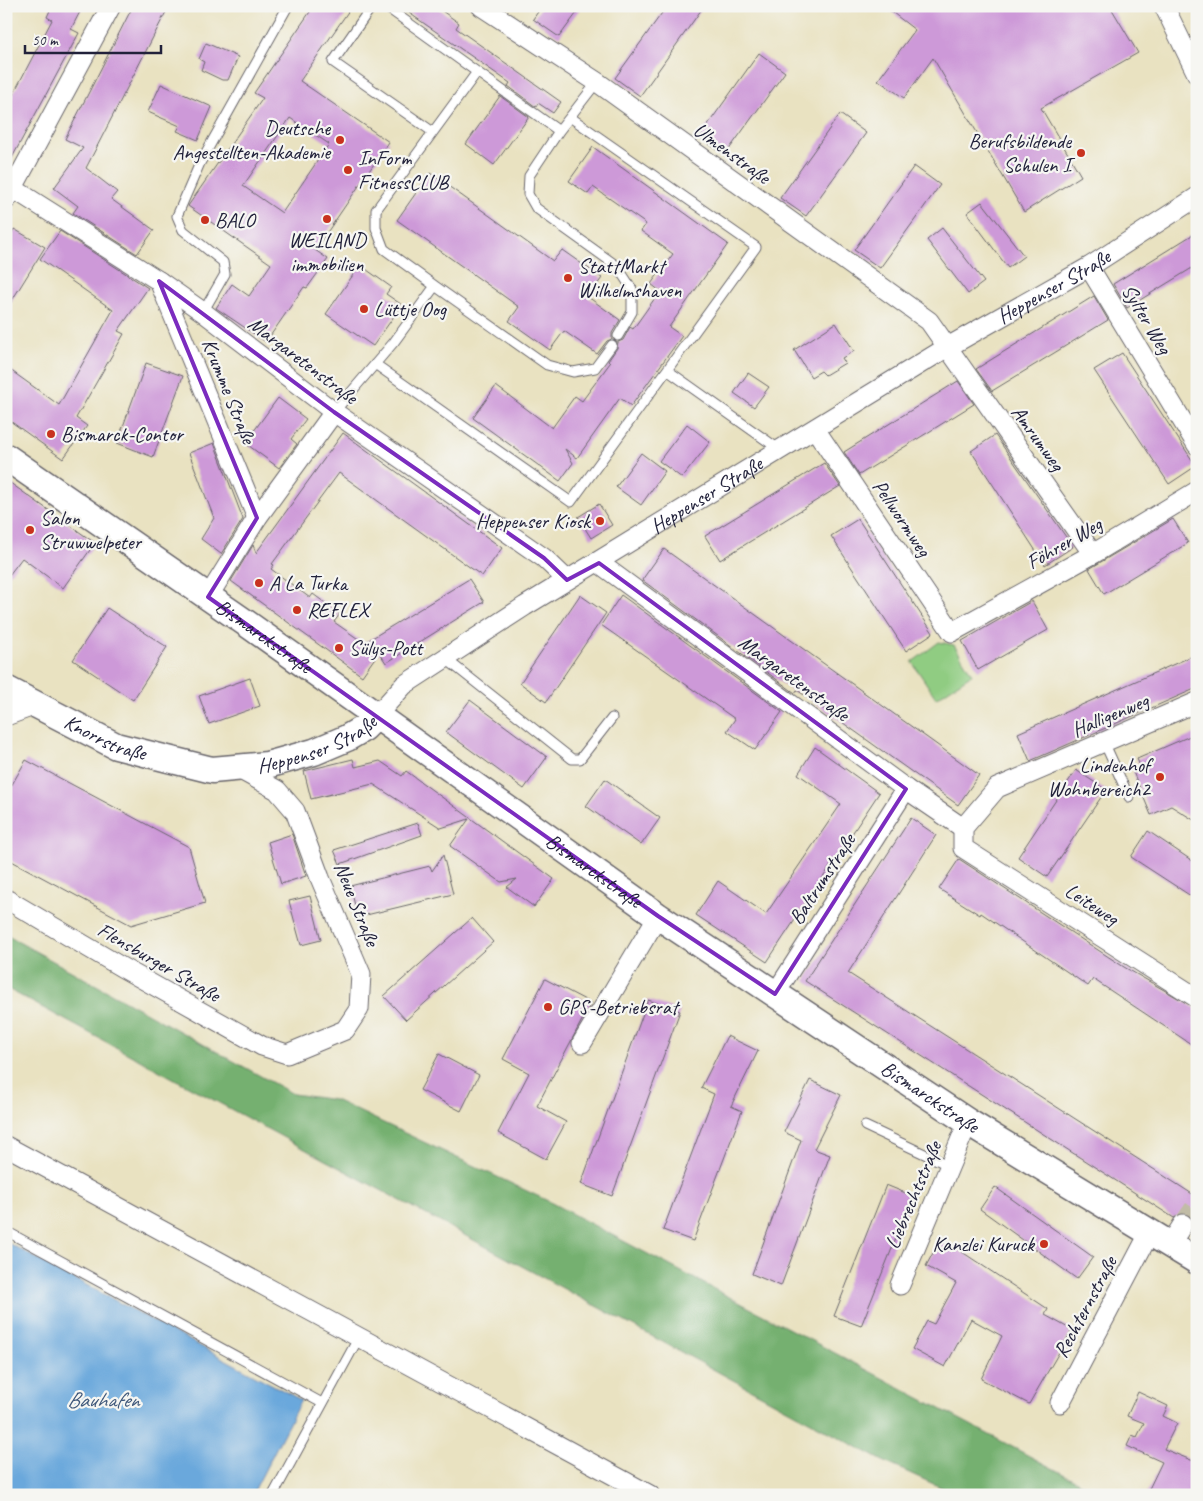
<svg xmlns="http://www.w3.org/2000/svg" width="1203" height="1501" font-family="Caveat,sans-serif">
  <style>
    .green { fill: #90cc82; stroke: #59775e }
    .forest { fill: #74b070; stroke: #4b6956 }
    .water { fill: #6aa8dc; stroke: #46658c }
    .building { fill: #cd99d8; fill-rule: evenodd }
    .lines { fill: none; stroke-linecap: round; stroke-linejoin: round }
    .street-tunnel { stroke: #c1bca6; stroke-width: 19; stroke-dasharray: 19 9; stroke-linecap: butt }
    .lane-casing { stroke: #68656a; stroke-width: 11 }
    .street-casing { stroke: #68656a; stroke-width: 21 }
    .secondary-casing { stroke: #68656a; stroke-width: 29 }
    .lane { stroke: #fff; stroke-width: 9 }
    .street { stroke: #fff; stroke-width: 19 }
    .secondary { stroke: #fff; stroke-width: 26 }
    .marked { fill: none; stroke: #7b2cbf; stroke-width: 4; stroke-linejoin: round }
    .poi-dot { fill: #c8321e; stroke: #f6f6f2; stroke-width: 2 }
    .labels { text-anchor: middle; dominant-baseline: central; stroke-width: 4.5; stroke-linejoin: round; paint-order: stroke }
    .poi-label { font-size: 21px; fill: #22223b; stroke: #f6f6f2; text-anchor: start }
    .street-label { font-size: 21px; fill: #22223b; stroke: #f6f6f2 }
    .water-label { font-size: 22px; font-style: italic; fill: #3f587b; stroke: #f6f6f2 }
  </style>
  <rect width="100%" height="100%" fill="#f6f6f2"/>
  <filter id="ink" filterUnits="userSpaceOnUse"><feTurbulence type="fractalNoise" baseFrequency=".02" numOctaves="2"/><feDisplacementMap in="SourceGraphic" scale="10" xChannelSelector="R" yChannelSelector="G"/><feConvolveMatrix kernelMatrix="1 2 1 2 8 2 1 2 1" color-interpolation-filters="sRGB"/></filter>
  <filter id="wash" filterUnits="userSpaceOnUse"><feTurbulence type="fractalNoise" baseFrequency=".0096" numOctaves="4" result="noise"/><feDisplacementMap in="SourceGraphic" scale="20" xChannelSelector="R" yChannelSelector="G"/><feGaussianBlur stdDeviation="1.12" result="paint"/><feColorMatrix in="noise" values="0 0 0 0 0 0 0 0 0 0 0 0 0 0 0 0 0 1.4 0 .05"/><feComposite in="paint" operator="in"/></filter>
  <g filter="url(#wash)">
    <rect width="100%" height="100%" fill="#e9e2c1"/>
    <!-- green -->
    <path class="green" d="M939,642L954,645L972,674L936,698L912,662Z"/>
    <!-- forest -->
    <path class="forest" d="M6,935L293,1094L335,1100L546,1200L1103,1495H958L885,1462L6,988Z"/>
    <!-- water -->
    <path class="water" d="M6,1242L301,1400L252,1495H6Z"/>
    <g id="blocks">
      <!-- building -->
      <path class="building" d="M52,6H83L71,29L79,33L6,169V108L52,20L47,17Z
        M133,6H169L86,168L117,192L111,199L154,230L137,254L73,213L78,206L54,188L83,148L65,139Z
        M314,6H352L300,81L389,142L315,250L328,259L307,288L304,287L266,342L216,308L232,284L249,296L271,264L188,206L263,98L254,93ZM290,118L329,144L282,213L243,186Z
        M399,6H435L459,23L456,28L561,102L553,113L538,103L536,107L508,86L510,83Z
        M542,6H582L559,37L533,19Z
        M667,6H704L640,96L615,78Z
        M884,6H1110L1138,53L1041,108L1081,176L1024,212L933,58L904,98L878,80L915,30Z
        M206,43L238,57L228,80H222L201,70L204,62L199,59Z
        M759,53L785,72L725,155L699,137Z
        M161,84L212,107L198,140L177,131L180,126L148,112Z
        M500,96L529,117L494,165L466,144Z
        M840,114L866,133L806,216L780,198Z
        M593,147L728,244L669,327L682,336L631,406L620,398L577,458L565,449L573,463L560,481L473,418L496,386L552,428L575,396L582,401L610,363L608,361L617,348L618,342L623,340L630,327L633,329L660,291L651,284L673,254L641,231L646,224L593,187L588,194L569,181Z
        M914,166L940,185L880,268L854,250Z
        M430,173L553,261L562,250L602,278L588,297L620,320L612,333V339L607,341L597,354L564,331L550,350L509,321L519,307L397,220Z
        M982,202L1024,256L1008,268L967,213Z
        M942,228L984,282L968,294L927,240Z
        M14,229L45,247L6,310V242Z
        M60,231L148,288L118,331L124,334L76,418L87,426L63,459L6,418V367L59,405L113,310L40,259Z
        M1197,232V265L1127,308L1113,284Z
        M360,265L391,287L386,294L402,305L373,346L326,314Z
        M1094,296L1108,320L992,391L976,369Z
        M836,323L854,351L842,358L845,363L825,375L821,371L811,377L794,350Z
        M1122,353L1196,466L1169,484L1094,370Z
        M146,363L183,376L153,457L117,443Z
        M748,373L769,387L754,407L734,393Z
        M958,381L974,404L859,475L844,452Z
        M278,398L306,419L291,439L297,444L279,468L245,443Z
        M687,424L710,442L682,478L659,461Z
        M343,433L502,548L482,576L339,473L272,564L274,565L271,569L310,598L313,594L340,614L334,622L364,643L469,579L484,602L386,663L379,652L362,676L231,581L253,545L256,553Z
        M995,435L1073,547L1045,565L971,451Z
        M214,443L243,519L221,554L201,539L214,518L189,453Z
        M641,453L665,471L641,505L616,487Z
        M824,463L840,486L720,560L705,536Z
        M6,480L95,543L63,588L22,558L6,579Z
        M599,504L612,525L591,538L578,517Z
        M858,519L933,633L906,651L831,536Z
        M1173,519L1188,543L1104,594L1089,569Z
        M664,549L979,775L958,805L797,690L795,693L642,580Z
        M580,595L606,613L546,702L520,683Z
        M621,595L782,712L755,750L727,731L735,719L601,625Z
        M1032,601L1048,630L978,670L962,641Z
        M107,608L167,647L133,700L73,660Z
        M1197,654V688L1030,761L1018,733Z
        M250,678L260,706L209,724L199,696Z
        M470,700L547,757L524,789L446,732Z
        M1197,733V822L1171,806L1151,815L1133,772L1141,768L1137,759Z
        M815,747L879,793L767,962L696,915L718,881L766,914L841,804L798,774Z
        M353,759L355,767L380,761L402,776L406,771L554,879L534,907L507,887L517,879L501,882L450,846L469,819L441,828L373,784L311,799L304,771Z
        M26,760L189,847L205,903L131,925L6,858V795Z
        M1076,770L1106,790L1047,877L1018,857Z
        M605,779L660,818L641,845L586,806Z
        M911,818L936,835L848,973L1197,1197V1233L1193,1230L1194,1224L1189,1215L1183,1213L1174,1218L805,981Z
        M418,823L422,835L340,864L334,850Z
        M1148,831L1197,864V900L1131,857Z
        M292,834L306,876L281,884L268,842Z
        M443,855L453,894L358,917L350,886L430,866L432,871Z
        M959,859L1124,967L1197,1009V1048L1093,979L1088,986L981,913L980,915L939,889Z
        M310,896L321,940L301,945L289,901Z
        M472,918L493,942L406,1020L384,996Z
        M545,979L591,1003L537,1106L566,1122L546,1159L498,1133L529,1073L503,1059Z
        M648,1000L680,1011L612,1196L581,1184Z
        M727,1036L758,1051L731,1106L742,1111L693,1241L663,1230L714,1094L701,1088Z
        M439,1054L479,1075L461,1111L420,1090Z
        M810,1080L841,1095L814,1149L830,1155L781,1286L752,1274L801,1140L784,1132Z
        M886,1185L913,1196L861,1326L834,1316Z
        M995,1187L1093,1257L1077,1279L980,1209Z
        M941,1238L1048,1309L1045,1315L1072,1330L1029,1404L981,1379L1002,1336L971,1319L945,1367L912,1349L927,1321L934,1324L956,1283L926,1266Z
        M1138,1392L1168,1406L1163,1416L1177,1423L1164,1449L1196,1462L1197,1495H1146L1162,1462L1127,1446L1132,1435L1137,1437L1144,1423L1127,1416Z"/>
    </g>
  </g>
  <g filter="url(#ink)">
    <use href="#blocks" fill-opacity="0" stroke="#68656a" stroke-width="1"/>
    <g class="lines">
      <!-- street-tunnel -->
      <path class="street-tunnel" d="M1183,1224L1197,1204"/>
      <defs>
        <path id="lane" d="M372,6L333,62L433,132
          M385,6L477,72
          M597,82L559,131L529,176L528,194L536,208L617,266L632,289V312L618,336
          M570,117L756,247L667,370L780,450
          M435,286L384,249L376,228V210L477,72L559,131
          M203,312L225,274L223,262L183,230L177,216L200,163L288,6
          M375,364L571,502L667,370
          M334,412L394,342L435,286L547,365L573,372L595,368L612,345
          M446,659L572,759H580L612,718
          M1104,742L1129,797
          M865,1126L950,1166
          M6,1231L322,1403
          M273,1495L359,1337"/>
        <g id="street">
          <path d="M481,6L597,82L929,321L1093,554"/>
          <path d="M1164,6L1197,74"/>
          <path d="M6,184L159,281L203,312L334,412L544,558L567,580"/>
          <path d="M7,199L111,6"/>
          <path d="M1089,267L1197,445"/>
          <path d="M159,281L257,518"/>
          <path d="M815,429L952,632L1093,554L1197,491"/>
          <path d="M599,563L906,789L963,828"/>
          <path d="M208,597L257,518L334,412"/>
          <path d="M1197,702L997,788L963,828V848L1197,998"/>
          <path d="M6,716L36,705"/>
          <path id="s1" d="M376,716L404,685L525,606L946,348L1089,267L1197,197"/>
          <path d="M6,899L123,968L262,1046L287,1054L345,1030L359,1009L361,974L320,878L295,811L277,790L237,768"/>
          <path d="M775,994L906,789"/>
          <path d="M582,1043L658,916"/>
          <path d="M6,1146L650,1495"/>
          <path d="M1170,1245L1183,1224"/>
          <path d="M900,1285L968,1122"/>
          <path d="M1060,1403L1150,1232"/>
        </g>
        <g id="secondary">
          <path id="s2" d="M6,457L246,623L658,916L968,1122L1197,1261"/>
          <path id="s3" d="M6,689L116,746L212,770L267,765L314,752L347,738L364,728L376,716"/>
        </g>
      </defs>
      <!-- lane casing -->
      <use href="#lane" class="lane-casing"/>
      <!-- street casing -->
      <use href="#street" class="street-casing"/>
      <!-- secondary casing -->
      <use href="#secondary" class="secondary-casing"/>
      <!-- lane -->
      <use href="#lane" class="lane"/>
      <!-- street -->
      <use href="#street" class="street"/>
      <!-- secondary -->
      <use href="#secondary" class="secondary"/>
    </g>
  </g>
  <!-- marked area -->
  <path class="marked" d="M159,281L334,412L544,558L567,580L599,563L906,789L775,994L658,916L208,597L257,518Z"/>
  <!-- markers -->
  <g class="poi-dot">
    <circle cx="340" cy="140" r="5"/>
    <circle cx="1081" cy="153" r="5"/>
    <circle cx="348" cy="170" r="5"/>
    <circle cx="327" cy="219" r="5"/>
    <circle cx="205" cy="220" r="5"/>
    <circle cx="568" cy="278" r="5"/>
    <circle cx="364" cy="309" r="5"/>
    <circle cx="51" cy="434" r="5"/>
    <circle cx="600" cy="521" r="5"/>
    <circle cx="30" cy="530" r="5"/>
    <circle cx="259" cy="583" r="5"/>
    <circle cx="297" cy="610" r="5"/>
    <circle cx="339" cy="648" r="5"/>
    <circle cx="1160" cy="777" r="5"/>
    <circle cx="548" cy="1007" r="5"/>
    <circle cx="1044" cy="1244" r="5"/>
  </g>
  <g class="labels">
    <!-- poi labels -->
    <g class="poi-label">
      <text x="330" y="128" text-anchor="end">Deutsche<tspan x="330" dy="24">Angestellten-Akademie</tspan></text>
      <text x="1071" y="141" text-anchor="end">Berufsbildende<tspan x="1071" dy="24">Schulen I</tspan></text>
      <text x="358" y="158">InForm<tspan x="358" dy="24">FitnessCLUB</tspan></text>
      <text x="215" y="220">BALO</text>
      <text x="327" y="240" text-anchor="middle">WEILAND<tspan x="327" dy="24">immobilien</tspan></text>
      <text x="578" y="266">StattMarkt<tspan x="578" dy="24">Wilhelmshaven</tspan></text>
      <text x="374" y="309">Lüttje Oog</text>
      <text x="61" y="434">Bismarck-Contor</text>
      <text x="40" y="518">Salon<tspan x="40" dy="24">Struwwelpeter</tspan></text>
      <text x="590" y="521" text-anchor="end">Heppenser Kiosk</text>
      <text x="269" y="583">A La Turka</text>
      <text x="307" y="610">REFLEX</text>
      <text x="349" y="648">Sülys-Pott</text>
      <text x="1150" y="765" text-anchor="end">Lindenhof<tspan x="1150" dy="24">Wohnbereich2</tspan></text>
      <text x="558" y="1007">GPS-Betriebsrat</text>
      <text x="1034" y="1244" text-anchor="end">Kanzlei Kuruck</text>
    </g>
    <!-- street labels -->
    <g class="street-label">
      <text transform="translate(732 153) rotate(36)">Ulmenstraße</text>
      <text stroke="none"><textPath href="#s1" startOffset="804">Heppenser Straße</textPath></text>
      <text transform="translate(1147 319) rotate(59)">Sylter Weg</text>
      <text transform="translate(303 360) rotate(37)">Margaretenstraße</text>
      <text transform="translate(229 391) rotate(68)">Krumme Straße</text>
      <text transform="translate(1038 438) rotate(54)">Amrumweg</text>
      <text stroke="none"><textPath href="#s1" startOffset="399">Heppenser Straße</textPath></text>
      <text transform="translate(902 518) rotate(56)">Pellwormweg</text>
      <text transform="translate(1064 543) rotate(-30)">Föhrer Weg</text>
      <text stroke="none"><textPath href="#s2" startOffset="314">Bismarckstraße</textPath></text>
      <text transform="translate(794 678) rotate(36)">Margaretenstraße</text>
      <text transform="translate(1110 715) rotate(-23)">Halligenweg</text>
      <text stroke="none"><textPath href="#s3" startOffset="111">Knorrstraße</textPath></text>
      <text stroke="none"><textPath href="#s3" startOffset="332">Heppenser Straße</textPath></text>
      <text stroke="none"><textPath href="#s2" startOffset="719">Bismarckstraße</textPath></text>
      <text transform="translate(822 879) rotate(-57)">Baltrumstraße</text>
      <text transform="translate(357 904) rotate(68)">Neue Straße</text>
      <text transform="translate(1092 904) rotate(33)">Leiteweg</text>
      <text transform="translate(159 962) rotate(30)">Flensburger Straße</text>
      <text stroke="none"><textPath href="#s2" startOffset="1124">Bismarckstraße</textPath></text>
      <text transform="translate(913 1195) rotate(-67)">Liebrechtstraße</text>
      <text transform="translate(1085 1307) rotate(-62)">Rechternstraße</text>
    </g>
    <!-- water labels -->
    <g class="water-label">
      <text x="103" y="1400">Bauhafen</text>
    </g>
  </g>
  <!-- margin -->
  <rect width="1203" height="1501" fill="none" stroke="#f6f6f2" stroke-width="25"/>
  <!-- scale -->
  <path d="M25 45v8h136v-8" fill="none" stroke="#22223b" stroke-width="2.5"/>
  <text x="32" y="45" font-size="15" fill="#22223b" stroke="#f6f6f2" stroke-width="4" paint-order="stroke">50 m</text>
</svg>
